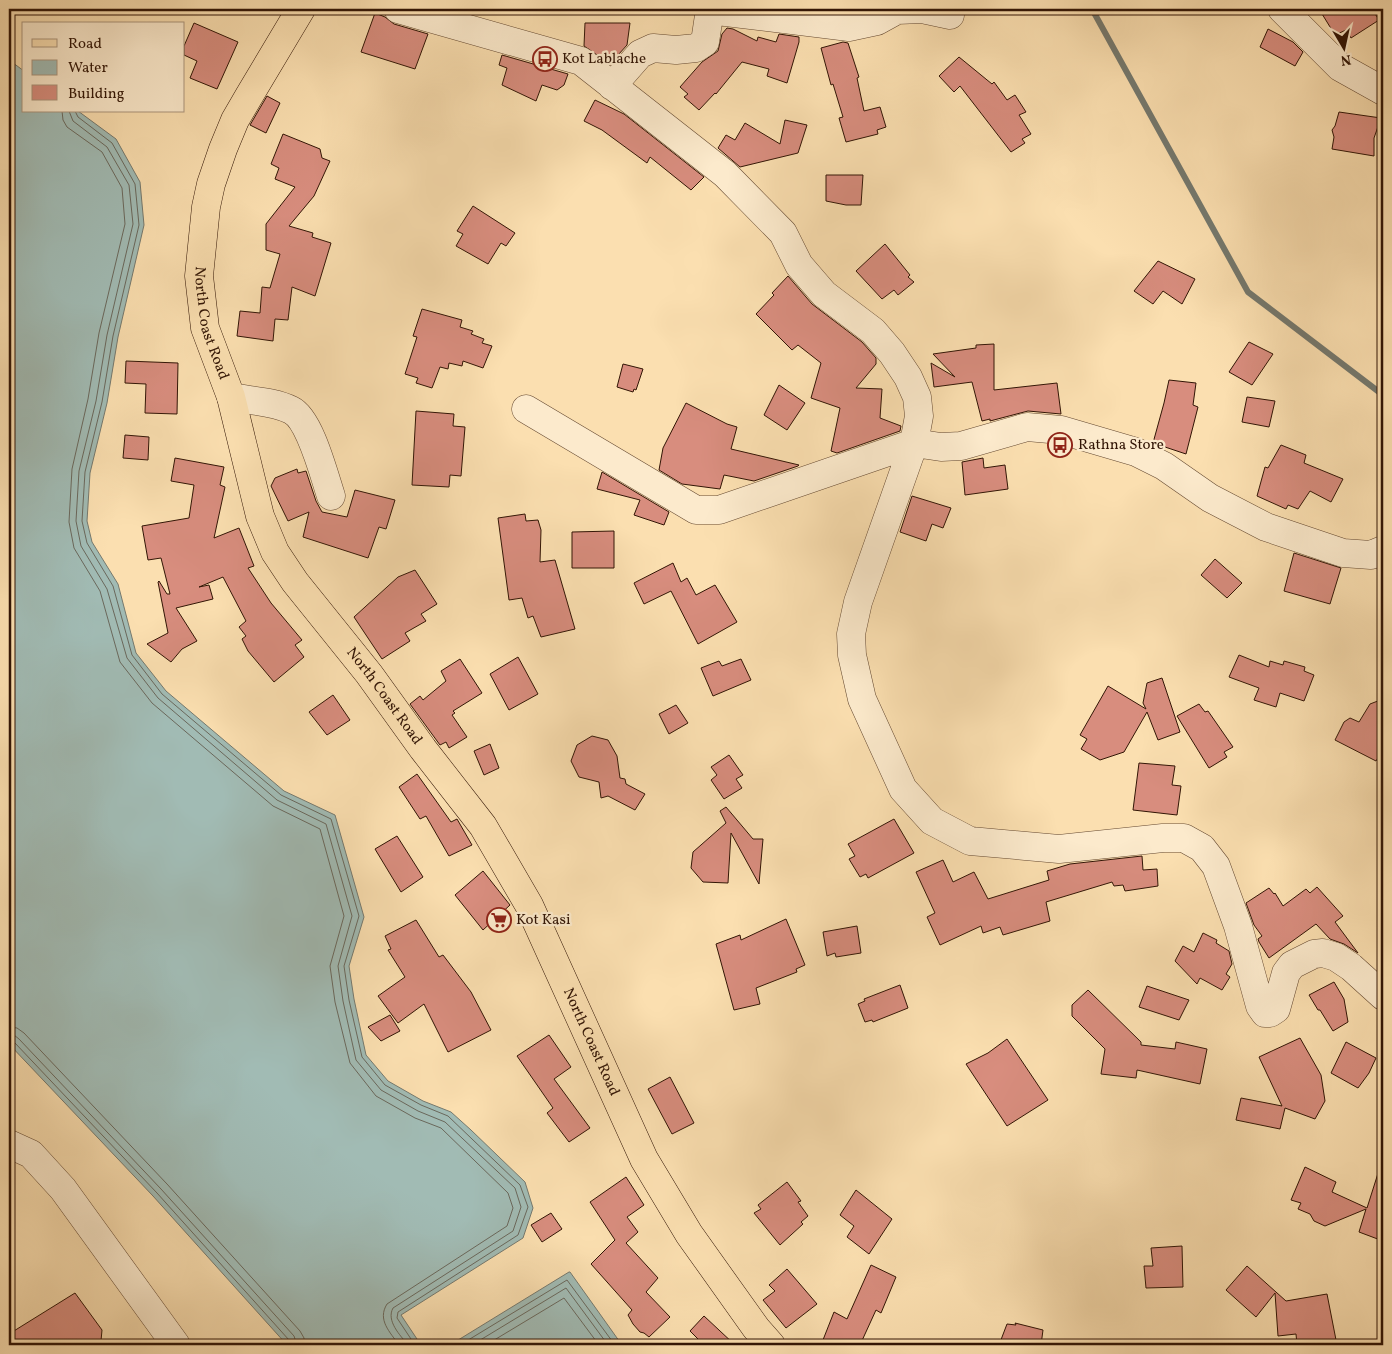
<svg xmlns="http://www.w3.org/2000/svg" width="1392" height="1354" font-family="Vollkorn,serif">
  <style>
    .water { fill: #a1bbb4; stroke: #75796e }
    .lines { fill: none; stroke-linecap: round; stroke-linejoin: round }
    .shore { stroke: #6a685c; stroke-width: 1 }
    .stream { stroke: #75796e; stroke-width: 6 }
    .building { fill: #d88d7e; stroke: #321505 }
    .minor-casing { stroke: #644830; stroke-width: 29 }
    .major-casing { stroke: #321505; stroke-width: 29 }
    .minor { stroke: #fceacc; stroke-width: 28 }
    .major { stroke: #fbdfb0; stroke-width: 28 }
    .labels { text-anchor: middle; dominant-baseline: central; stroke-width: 4.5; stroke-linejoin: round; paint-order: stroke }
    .poi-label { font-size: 15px; fill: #321505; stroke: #fceacc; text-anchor: start }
    .street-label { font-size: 15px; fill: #321505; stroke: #fceacc }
  </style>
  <rect width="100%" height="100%" fill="#fbdfb0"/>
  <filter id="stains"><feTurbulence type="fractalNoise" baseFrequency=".004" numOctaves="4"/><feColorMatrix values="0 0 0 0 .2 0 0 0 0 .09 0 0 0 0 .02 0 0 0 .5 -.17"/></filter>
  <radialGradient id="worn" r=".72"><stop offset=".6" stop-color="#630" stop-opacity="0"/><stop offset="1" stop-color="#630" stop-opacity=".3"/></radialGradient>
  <!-- water -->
  <path class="water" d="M9,60L24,71V111H78L116,139L140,182L144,225L118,337L107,403L90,473L87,521L92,542L118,584L136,653L166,691L284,791L335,815L364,917L349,966L354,999L366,1055L388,1081L423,1101L451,1112L471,1130L525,1182L533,1208L523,1238L401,1315L421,1345H287L153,1196L9,1044Z
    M570,1272L622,1345H450L569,1272Z"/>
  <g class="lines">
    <!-- shore -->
    <path class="shore" d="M62,111L63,120L67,127L102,152L122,188L125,224L99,333L88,399L72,469L69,522L74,548L100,591L120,662L152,703L273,806L320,829L344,916L330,966L335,1002L350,1063L376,1096L415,1118L441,1128L508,1193L513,1208L507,1226L387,1304C377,1320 390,1332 399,1345
      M69,111L73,121L107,147L129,185L133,224L107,335L96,401L79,471L76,521L81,546L107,589L127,658L158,698L277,800L326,824L352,916L338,966L343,1001L356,1060L381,1090L418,1111L445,1122L515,1188L521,1207L513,1231L393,1308C386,1321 400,1335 408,1345
      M75,111L78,117L112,143L135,184L139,225L113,336L102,402L85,472L82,521L87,543L113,586L132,655L162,694L281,795L331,819L359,916L344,966L349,1000L362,1057L385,1085L421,1105L448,1116L520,1185L528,1207L518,1235L398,1312L397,1318L415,1345
      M9,1027L17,1028L24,1033L167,1184L300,1331L304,1338V1345
      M9,1035H14L19,1039L161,1189L294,1336L297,1345
      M9,1041L15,1043L157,1193L289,1340L290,1345
      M460,1345L567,1280L615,1345
      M472,1345L566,1288L608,1345
      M486,1345L564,1298L599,1345"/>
    <!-- stream -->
    <path class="stream" d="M1092,9L1248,292L1383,395"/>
  </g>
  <!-- building -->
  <path class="building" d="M1319,9H1372L1379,20L1351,38L1346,30L1335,35Z
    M375,13L385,17L394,24L428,34L415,69L361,52Z
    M194,23L238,42L217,89L190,78L197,61L184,55V46Z
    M585,23H630L627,45L610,64L584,46Z
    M727,28L733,29L757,41L758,37L776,42L779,34L799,37V42L787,83L767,76L769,69L742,62L716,94L715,93L699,110L684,97L688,94L680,87L702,62L718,51L722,34Z
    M1268,29L1293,42L1303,52L1295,66L1260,47Z
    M843,42L848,43L859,77L857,78L864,111L880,107L886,127L877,130L878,134L846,142L839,118L843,117L833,84L831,85L821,48Z
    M502,55L568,74L564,85L557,90L542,85L536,101L502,85L507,68L499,65Z
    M959,57L992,84L994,82L1007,100L1015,95L1026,112L1019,115L1031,134L1022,139L1025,143L1011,152L960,86L954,92L939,76Z
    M267,96L280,103L266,133L250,125Z
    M595,100L624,114L704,177L691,190L650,157L647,163L602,130L584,121Z
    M1339,112L1381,118L1374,138V156L1332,149L1334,137L1332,130L1335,126Z
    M785,120L807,125L798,153L740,167L718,148L726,135L735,140L745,123L780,144Z
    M283,134L320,149L322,158L330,161L314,196L289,226L313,233L312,237L331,243L315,296L292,287L288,320L275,319L273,341L237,336L240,311L260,313L262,287L270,288L280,254L266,250V224L295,187L275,179L279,168L271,164Z
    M826,175H863L861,205H846L826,201Z
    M473,206L515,233L506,246L501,243L488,264L456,246L463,234L457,231Z
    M885,244L910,275L908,277L914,282L898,295L894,290L882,299L856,271Z
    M1158,261L1195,279L1182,304L1163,291L1153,304L1134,291Z
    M788,276L812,304L862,342L876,358V364L856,388L882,389L880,418L901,426L900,431L837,453L831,451L840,408L811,398L821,363L798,345L792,350L756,314L774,295L772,293Z
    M422,309L462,320L460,327L473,331L471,334L484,339L482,343L492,346L483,368L463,361L462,366L449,363L448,369L440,367L432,388L416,383L418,378L405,374L417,337L413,336Z
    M1249,342L1273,354L1252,385L1229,372Z
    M994,344V390L1057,383L1061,414L1028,411L990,421V419L982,421L972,382L934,387L931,363L955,377L933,354L976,348V345Z
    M126,361L178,363L177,414L145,413L146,384L125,383Z
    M623,364L643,369L636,390L634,389L633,392L617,387Z
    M1169,380L1196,383L1193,405L1198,407L1186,454L1153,443L1164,403Z
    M779,385L805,403L787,430L764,415Z
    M1247,397L1275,401L1269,427L1242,422Z
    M686,403L727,424L737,427L731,449L799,465L798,466L754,481L724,475L720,489L682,484L659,470L663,448Z
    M416,411L454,414L453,426L465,427L461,476L450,475L449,487L412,485Z
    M125,435L149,437L148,460L123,458Z
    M1281,445L1306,455L1304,463L1343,479L1331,502L1310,491L1298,509L1288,505L1286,509L1257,496L1265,467L1268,468Z
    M175,458L224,467L220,485L225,487L214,538L239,528L254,566L248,568L271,603L302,640L295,645L304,657L274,682L248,651L242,639L246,636L239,627L246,621L223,577L199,587L209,585L213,599L176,608L197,641L182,649L171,662L147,644L168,633L158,582L159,581L167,594H170L161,558L148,560L142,526L189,518L194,485L171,481Z
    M983,458L984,468L1005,465L1008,489L965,495L962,462Z
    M297,469L298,473L306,471L316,501L322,512L347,517L355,490L395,500L386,529L379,527L368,558L303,537L309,512L288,521L271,486L275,478Z
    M602,472L669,512L664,525L634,515L640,500L597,489Z
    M912,496L951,508L943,528L932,524L926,541L900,532Z
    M525,514L526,521L538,520L541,530L540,562L555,560L575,629L541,637L533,616L528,618L522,598L509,600L498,518Z
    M614,531V568H572V532Z
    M1294,553L1341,568L1330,604L1284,591Z
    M1215,559L1242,583L1227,598L1201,575Z
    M673,563L681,582L687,578L696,595L715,585L737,622L698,644L671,591L644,604L634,583Z
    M415,570L437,604L421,614L426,621L405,633L410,641L382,659L354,617L398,577Z
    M1239,655L1269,667L1270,661L1283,665L1284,661L1305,667L1304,671L1314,675L1304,701L1280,693L1276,707L1254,700L1259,688L1229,677Z
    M518,657L538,694L509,710L490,674Z
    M460,659L482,693L453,711L455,713L452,715L467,737L449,748L446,742L440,745L410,704L420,696L423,700L446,681L441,671Z
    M741,659L751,680L713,696L701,668L719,661L722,666Z
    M1162,678L1180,732L1158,740L1147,712L1124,752L1100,760L1081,749L1087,739L1080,735L1108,686L1146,709L1143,703L1147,683Z
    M333,695L350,720L327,735L309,712Z
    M1383,699V749L1376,761L1335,740L1344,722L1350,718L1359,722L1370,704Z
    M1199,704L1205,712L1208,711L1233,747L1224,752L1227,757L1209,768L1177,716Z
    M676,705L688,723L669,734L659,714Z
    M592,736L608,740L617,756L620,778L625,779L626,784L645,794L635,810L608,796L601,798L599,782L579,777L571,761L577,745Z
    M490,744L499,768L484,775L474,751Z
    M729,755L743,775L736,779L742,788L724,799L711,780L717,775L711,767Z
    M1139,763L1175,766L1172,785L1181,786L1177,815L1133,810Z
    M417,774L451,822L457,819L472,845L449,856L426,816L420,819L399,787Z
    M726,807L753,839H763L759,884L731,833L728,883L703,882L691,868L693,852L726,823L720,811Z
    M894,819L914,853L868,878L866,874L860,877L849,859L855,856L848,844Z
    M397,836L423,877L401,892L375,849Z
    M1142,856L1143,870L1157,869L1158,886L1125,891L1123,885L1114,886L1112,882L1046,902L1050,921L1003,935L1000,927L983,933L981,926L940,945L927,917L935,913L916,872L943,860L953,882L974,872L988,899L1049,880L1047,871L1070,864Z
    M483,871L510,905L483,930L455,895Z
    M1317,887L1343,916L1335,922L1358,953L1344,944L1330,939L1316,924L1269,958L1259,942L1258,939L1262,936L1254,925L1246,903L1269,888L1274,894L1275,893L1283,906L1306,889L1310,893Z
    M786,919L805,965L796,969L797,972L756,988L760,1004L734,1010L716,944L740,935L741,940Z
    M416,920L439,957L443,955L471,992L491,1030L448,1052L424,1004L398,1023L378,996L405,977L388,950L391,949L385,936Z
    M857,926L861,953L836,957L835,953L827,956L823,932Z
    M1203,933L1217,940L1216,943L1229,951L1232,964L1226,974L1230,977L1222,990L1200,978L1197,984L1175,961L1183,946L1194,952Z
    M1334,982L1344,999L1348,1022L1333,1031L1320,1010H1318L1309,995Z
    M900,985L908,1008L873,1022L872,1020L865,1022L858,1004L865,1001L864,999Z
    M1147,986L1189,1000L1179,1020L1139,1007Z
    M1088,990L1141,1042V1045L1175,1049L1176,1042L1207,1049L1200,1084L1137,1070L1136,1078L1101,1074L1105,1049L1072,1016V1005Z
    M390,1015L400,1031L381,1041L368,1027Z
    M549,1035L571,1067L554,1079L590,1128L569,1142L547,1113L553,1108L517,1056Z
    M1300,1038L1321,1075L1325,1101L1315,1119L1285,1108L1280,1129L1236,1120L1241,1098L1282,1106L1259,1057Z
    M1007,1039L1048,1100L1007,1126L966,1064L988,1053Z
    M1346,1042L1376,1058L1369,1073L1358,1088L1331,1073Z
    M670,1077L694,1123L672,1134L648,1089Z
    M1305,1167L1336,1182L1332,1192L1367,1208L1380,1167L1383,1168V1241L1359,1232L1366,1209L1325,1226L1314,1221L1310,1214L1298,1209L1301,1203L1291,1200Z
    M626,1177L644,1205L627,1217L638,1232L626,1243L658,1278L646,1292L670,1317L649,1337L644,1333L640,1332L633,1324L628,1315L632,1310L591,1264L615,1240L590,1202Z
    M787,1182L801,1201L798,1202L808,1216L801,1222L803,1224L780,1245L754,1213L761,1209L758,1205Z
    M856,1190L892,1219L869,1254L847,1237L854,1226L840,1215Z
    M551,1213L562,1229L542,1242L531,1225Z
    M1182,1246L1183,1287L1146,1288L1144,1266H1153L1151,1248Z
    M871,1265L896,1277L881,1313L876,1310L860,1345H821L834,1312L847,1319Z
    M1247,1266L1286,1301L1327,1294L1337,1345H1297L1296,1334L1278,1336L1275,1293L1256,1317L1226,1290Z
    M787,1269L817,1304L786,1328L763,1300L775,1291L769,1285Z
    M75,1293L102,1330L101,1341L97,1345H9V1334Z
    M704,1316L735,1345H704L690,1331Z
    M1015,1323L1043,1330L1041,1345H999L1007,1324L1016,1325Z"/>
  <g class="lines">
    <defs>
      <path id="minor" d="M398,9L581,61L725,174L783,233L799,265L824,294L873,331L892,353L908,377L917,397L919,416L914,443L858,602L851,634L852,655L862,699L903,789L932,821L970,841L1059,849L1163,838H1184L1202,848L1216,866L1238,926L1260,1006L1265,1013H1270L1276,1009L1286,973L1292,965L1314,954L1323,953L1336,957L1351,967L1383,996
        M1282,9L1340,67L1383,91
        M709,10L849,27L877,21L897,10L922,9L950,15
        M612,86L640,54L653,48L676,50L696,48L705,42L710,9
        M231,397C250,401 273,401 291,410C310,419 324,475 331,496
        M526,409L696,510H719L914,443L941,447L961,446L1027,427L1061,430L1136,452L1164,466L1210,498L1266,527L1343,553L1371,555L1383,550
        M9,1144L31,1154L63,1189L176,1345"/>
      <g id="major">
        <path id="s1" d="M301,9L249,96L235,120L223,149L211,184L206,207L199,276L205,328L231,397L260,516L275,552L295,582L369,674L423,749L483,826L529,905L644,1159L689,1234L756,1328L771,1345"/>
      </g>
    </defs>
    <!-- minor casing -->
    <use href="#minor" class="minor-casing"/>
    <!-- major casing -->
    <use href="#major" class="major-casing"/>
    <!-- minor -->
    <use href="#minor" class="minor"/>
    <!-- major -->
    <use href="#major" class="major"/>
  </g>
  <!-- icons -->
  <defs>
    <symbol id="bus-ring" viewBox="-11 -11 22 22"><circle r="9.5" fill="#fceacc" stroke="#8f2418" stroke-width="1.5"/><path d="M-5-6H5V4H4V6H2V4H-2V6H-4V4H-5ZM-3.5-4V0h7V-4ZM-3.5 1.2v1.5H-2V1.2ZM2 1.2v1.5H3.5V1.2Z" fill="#8f2418"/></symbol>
    <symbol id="supermarket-ring" viewBox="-11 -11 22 22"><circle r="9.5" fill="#fceacc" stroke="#8f2418" stroke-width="1.5"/><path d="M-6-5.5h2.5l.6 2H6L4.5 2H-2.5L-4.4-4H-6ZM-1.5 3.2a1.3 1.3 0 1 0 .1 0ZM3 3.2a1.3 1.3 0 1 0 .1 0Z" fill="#8f2418"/></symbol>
  </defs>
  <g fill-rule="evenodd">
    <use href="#bus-ring" x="531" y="45" width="28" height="28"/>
    <use href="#bus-ring" x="1046" y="431" width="28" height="28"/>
    <use href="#supermarket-ring" x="485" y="906" width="28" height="28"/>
  </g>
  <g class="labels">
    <!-- poi labels -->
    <g class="poi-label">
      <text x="562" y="59">Kot Lablache</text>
      <text x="1078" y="445">Rathna Store</text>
      <text x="516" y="920">Kot Kasi</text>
    </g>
    <!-- street labels -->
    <g class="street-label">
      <text stroke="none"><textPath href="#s1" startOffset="339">North Coast Road</textPath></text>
      <text stroke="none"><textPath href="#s1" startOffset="759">North Coast Road</textPath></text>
      <text stroke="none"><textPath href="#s1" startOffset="1164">North Coast Road</textPath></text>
    </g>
  </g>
  <!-- margin -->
  <rect width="1392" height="1354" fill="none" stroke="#fbdfb0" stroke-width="30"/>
  <rect x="10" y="10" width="1372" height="1334" fill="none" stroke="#321505" stroke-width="2.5"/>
  <rect x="15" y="15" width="1362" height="1324" fill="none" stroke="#321505"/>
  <!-- legend -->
  <rect x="22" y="22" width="162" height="90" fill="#fceacc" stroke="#ab957c"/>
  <rect x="32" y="39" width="25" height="8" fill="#fbdfb0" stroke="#ab957c"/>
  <text x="68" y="48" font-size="15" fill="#321505">Road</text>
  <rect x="32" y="60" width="25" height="15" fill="#a1bbb4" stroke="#ab957c"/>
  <text x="68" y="72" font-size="15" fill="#321505">Water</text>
  <rect x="32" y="85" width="25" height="15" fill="#d88d7e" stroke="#ab957c"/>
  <text x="68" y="98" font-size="15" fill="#321505">Building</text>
  <!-- north arrow -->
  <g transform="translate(1344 48) rotate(171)" stroke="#fceacc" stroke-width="4" paint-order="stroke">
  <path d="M0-4L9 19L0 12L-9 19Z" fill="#321505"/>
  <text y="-8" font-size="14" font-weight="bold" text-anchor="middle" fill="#321505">N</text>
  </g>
  <rect width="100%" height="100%" filter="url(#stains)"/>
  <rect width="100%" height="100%" fill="url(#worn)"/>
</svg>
